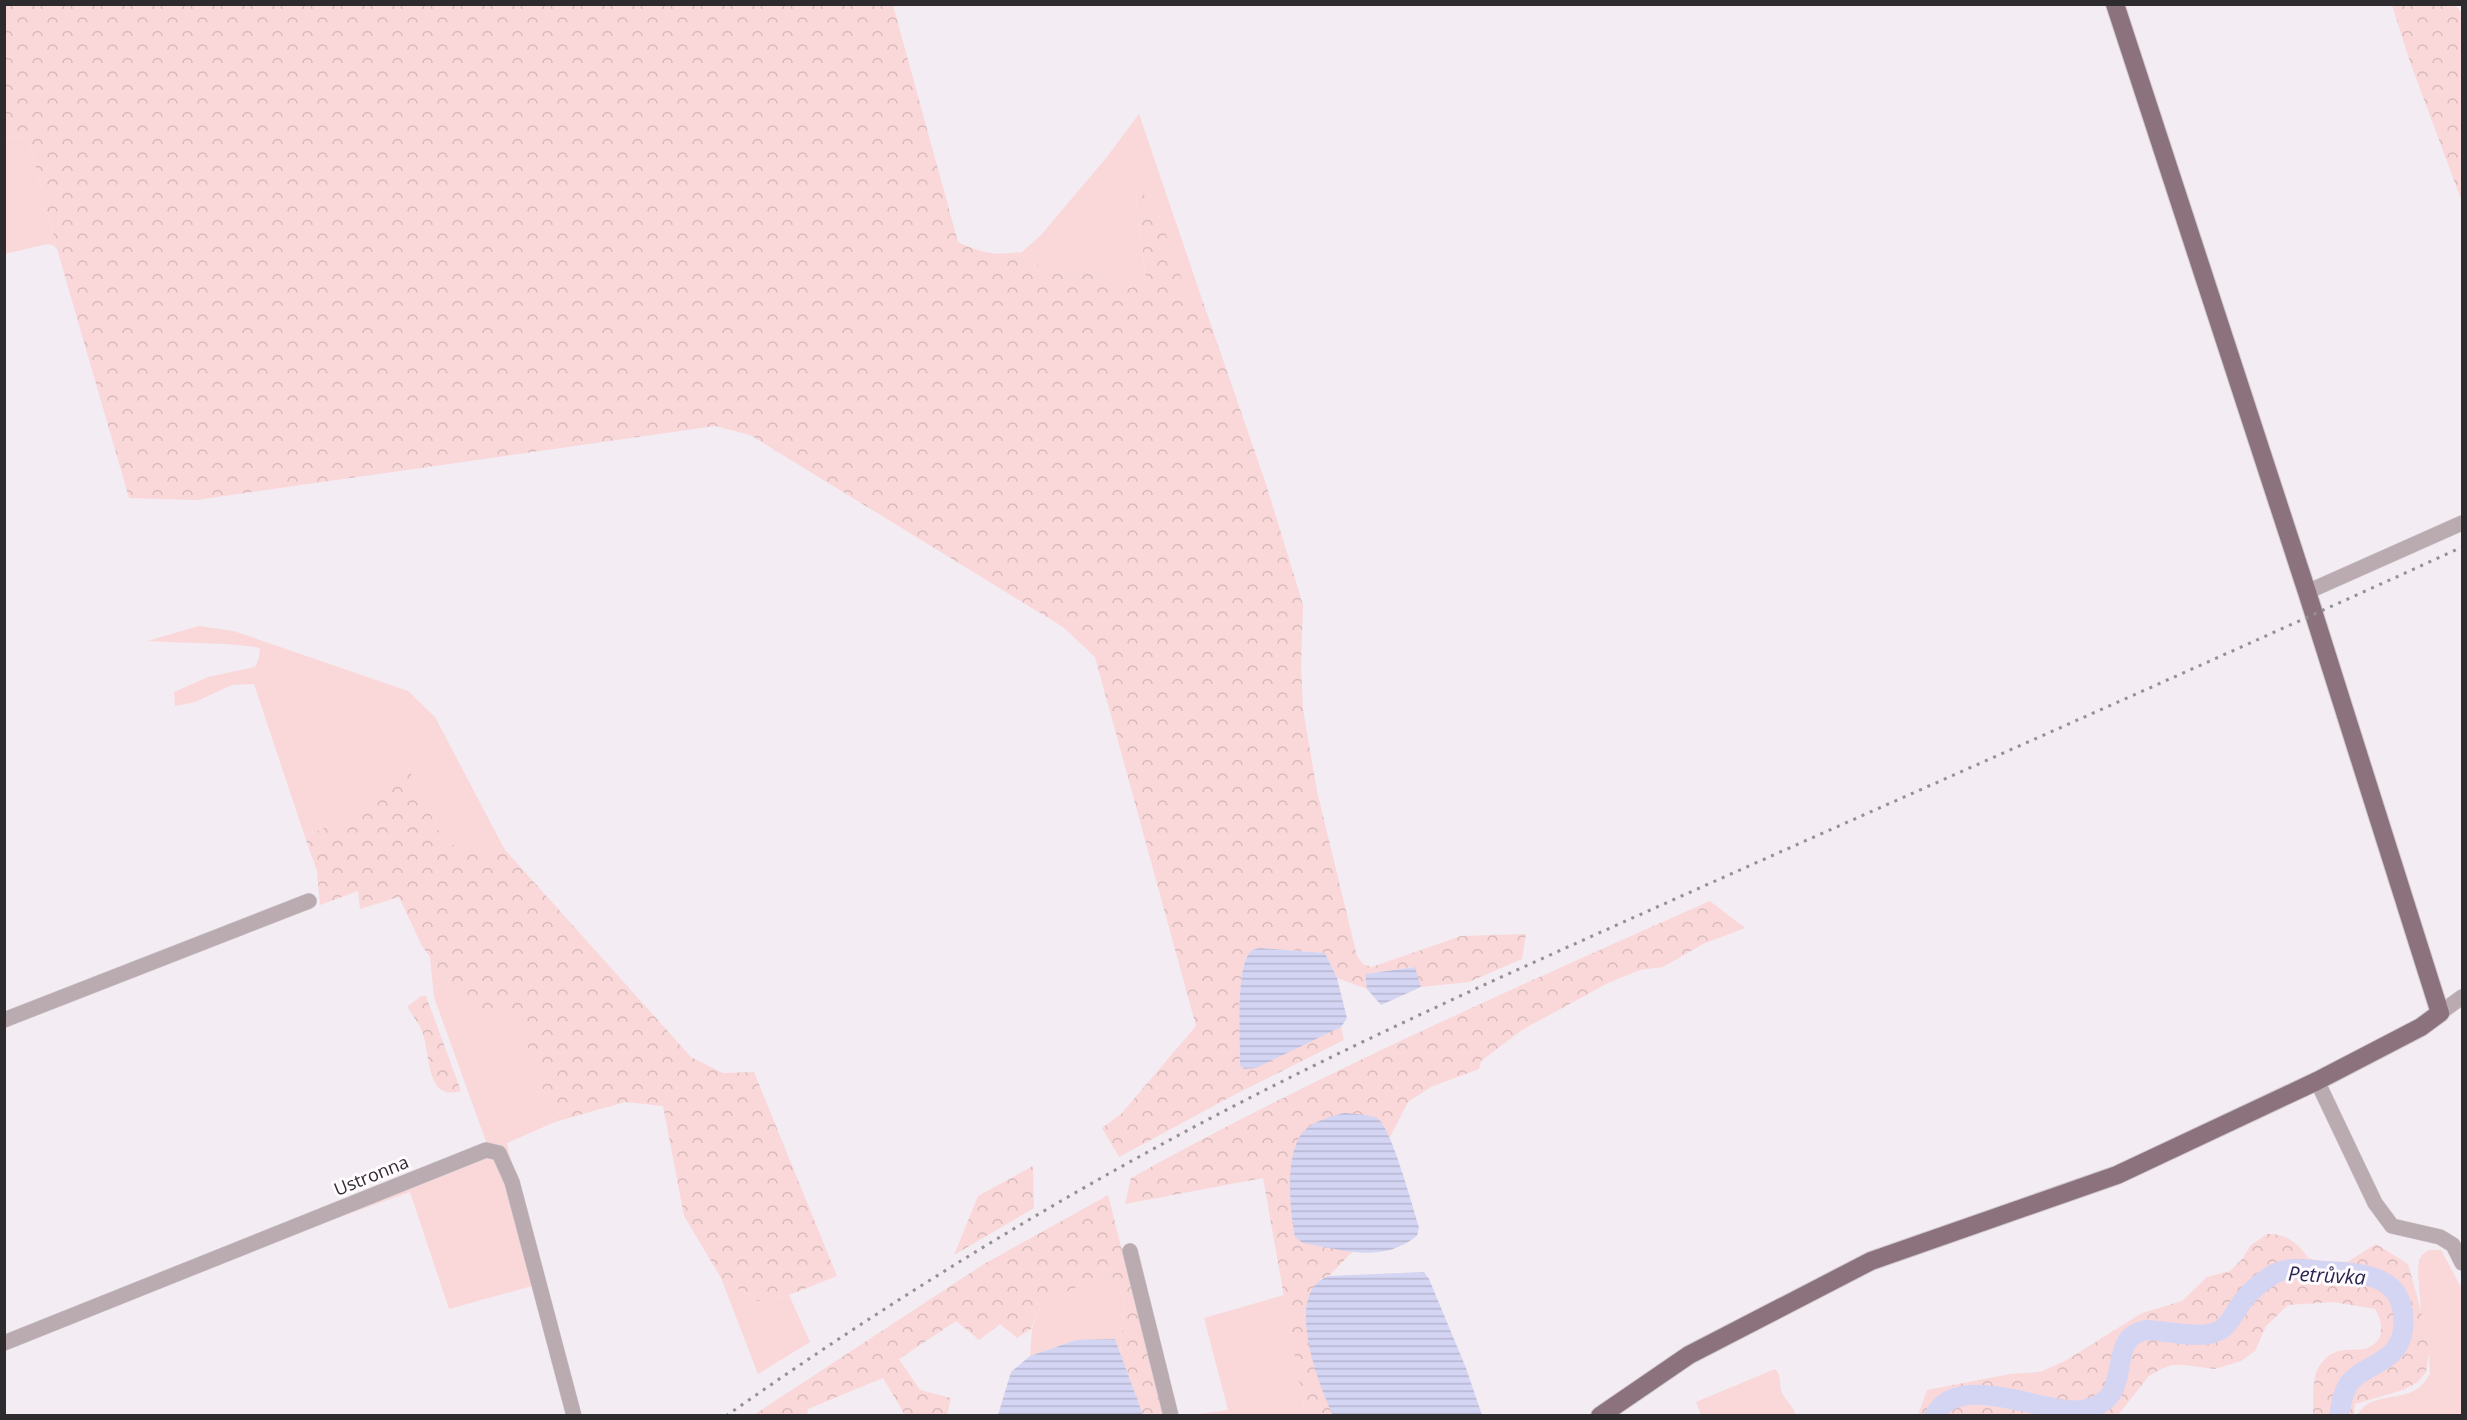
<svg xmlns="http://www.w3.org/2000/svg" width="2467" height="1420" font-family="'Open Sans',sans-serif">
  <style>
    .grass { fill: #fad8d9 }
    .forest { fill: url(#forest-crowns) }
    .water { fill: url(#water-rules) }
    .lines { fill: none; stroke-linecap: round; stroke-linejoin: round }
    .river { stroke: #d4d4f3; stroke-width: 20 }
    .minor-casing { stroke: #cfc9cf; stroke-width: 16 }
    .major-casing { stroke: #cfc9cf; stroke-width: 20 }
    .minor { stroke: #baabb0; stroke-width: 15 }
    .major { stroke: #8c727c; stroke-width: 18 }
    .rail { stroke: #949094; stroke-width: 3; stroke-dasharray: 3 6; stroke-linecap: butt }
    .labels { text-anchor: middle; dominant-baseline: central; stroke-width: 6; stroke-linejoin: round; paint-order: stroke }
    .street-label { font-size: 18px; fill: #2d2b2d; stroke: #fffbfe }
    .water-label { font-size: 20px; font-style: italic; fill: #2a254f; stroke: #fffbfe }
  </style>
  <defs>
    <pattern id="forest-crowns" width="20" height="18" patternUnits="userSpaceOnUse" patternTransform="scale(1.5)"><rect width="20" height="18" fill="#fad8d9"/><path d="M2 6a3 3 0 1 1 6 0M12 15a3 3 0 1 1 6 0" fill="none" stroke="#d7babb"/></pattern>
    <pattern id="water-rules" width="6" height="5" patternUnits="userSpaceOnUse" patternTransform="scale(1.5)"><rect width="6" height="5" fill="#d4d4f3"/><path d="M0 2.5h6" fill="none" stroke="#b6b6d1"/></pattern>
  </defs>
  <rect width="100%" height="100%" fill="#f3ecf2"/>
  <!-- grass -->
  <path class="grass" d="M1139,114L1202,299L1187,294L1156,207L1136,196L1146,279L1131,288L1088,272L1075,280L1010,253L1022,252L1041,235L1106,158Z
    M28,137L57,249L53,245L47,244L5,254V138Z
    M199,626L234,631L408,691L435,717L505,850L445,844L406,764L365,809L305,837L254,684L232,685L195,702L175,706L174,692L208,677L255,667L259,658L260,648C222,641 185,644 147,641Z
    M430,957L468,1009L515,1011L555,1122L507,1143L511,1161L497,1149L488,1147L434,997Z
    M485,1154L502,1165L532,1286L449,1309L410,1192L265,1244Z
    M2429,1250H2441L2462,1289V1415L2357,1416C2368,1393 2399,1401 2417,1389C2423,1386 2426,1379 2430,1374L2428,1336L2421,1311L2418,1272L2419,1260L2422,1255Z
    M1103,1274L1114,1278L1125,1301L1120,1352L1115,1339L1076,1340L1030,1356L1032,1329L1041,1305Z
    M721,1278L758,1301L789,1295L810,1342L758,1374Z
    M1284,1295L1305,1414L1184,1416L1228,1410L1204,1318Z
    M1775,1369C1783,1377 1778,1384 1782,1393C1786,1401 1793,1406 1796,1415H1701L1696,1402Z"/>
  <!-- forest -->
  <path class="forest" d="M5,5H893L958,242C975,250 991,256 1010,253L1075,280L1088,272L1131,288L1146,279L1136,195H1146L1156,207L1187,293L1202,299L1267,487L1303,605L1301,665L1303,709L1317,791L1357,956L1363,964L1372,967L1461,936L1526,934L1522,959L1469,982L1421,987L1414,967L1365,974L1367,989L1337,978L1325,953L1260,948C1255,949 1251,950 1248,955C1236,975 1240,1040 1240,1065L1244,1069L1256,1067L1341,1027L1344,1040L1234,1095L1119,1157L1102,1128L1121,1114L1196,1026L1095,657L1063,627L750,435L715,426L196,500L129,498L57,249L28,137L5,138Z
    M2392,5H2454L2462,12V202L2409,59Z
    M406,763L445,844L505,850L691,1057L723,1073L754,1072L837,1276L789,1295L758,1301L721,1278L684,1216L663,1106L625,1102L555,1122L515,1012L468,1009L422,946L399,897L360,909L358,891L320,905L317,871L305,837L365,809Z
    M1710,901L1745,928L1703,944L1663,967L1640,970L1608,983L1522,1030L1481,1061L1479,1069L1431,1087L1408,1102L1389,1139L1382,1124L1344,1113L1313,1125L1321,1246L1353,1251L1329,1276L1320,1279L1333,1415H1306L1305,1414L1263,1178L1125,1204L1131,1178C1318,1074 1514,988 1710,901Z
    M421,996H426L461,1091C425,1102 431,1054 422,1031C419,1023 412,1015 407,1007Z
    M1033,1166L1034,1208L954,1255L978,1196Z
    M1108,1195L1164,1415H1143L1120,1352L1125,1301L1114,1278L1103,1274L1041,1305L1031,1329L1017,1338L1000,1324L979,1340L956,1321L899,1359L920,1390L951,1398L947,1415H905L883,1378L808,1409L807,1415L752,1416L984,1264Z
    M2267,1234C2286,1233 2299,1244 2308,1258L2327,1263L2347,1262L2376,1244L2408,1264L2428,1336L2429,1353L2426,1372L2418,1382L2403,1390L2355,1404L2354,1415H2313C2314,1400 2311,1377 2320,1365C2337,1341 2357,1355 2371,1346C2386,1337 2382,1321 2375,1309L2333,1302L2288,1305L2266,1326L2255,1351L2241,1361L2215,1369L2184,1365H2172L2161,1369L2149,1376L2118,1415H1918L1927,1390L2010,1374L2040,1372L2065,1361L2142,1313L2182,1301L2207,1277L2230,1271L2243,1258L2250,1246Z"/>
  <!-- water -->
  <path class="water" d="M1260,948L1325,953L1337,978L1347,1018L1341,1027L1256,1068L1244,1069L1240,1065C1240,1040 1236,975 1248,955C1250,950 1255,949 1260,948Z
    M1415,967L1421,987L1381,1005L1367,989L1365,974Z
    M1344,1113C1353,1114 1369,1114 1377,1118C1391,1126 1413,1208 1419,1227L1417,1236C1381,1264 1344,1250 1303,1243L1295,1237C1290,1210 1285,1161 1300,1136C1309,1122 1329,1117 1344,1113Z
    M1424,1272L1429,1279L1466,1368L1482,1415H1333C1319,1386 1282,1291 1329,1276Z
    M1115,1339L1143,1415H998L1011,1372L1030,1356L1076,1340Z"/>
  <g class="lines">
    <!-- river -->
    <path class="river" d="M1934,1416C1958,1369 2044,1415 2082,1410C2141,1401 2100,1336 2148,1330C2166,1331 2200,1339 2216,1332C2229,1327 2234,1313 2242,1302C2251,1290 2263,1280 2276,1273C2291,1266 2310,1270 2326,1271C2365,1273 2408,1275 2403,1329C2399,1365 2364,1362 2348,1385C2342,1395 2341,1405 2339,1416"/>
    <defs>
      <path id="minor" d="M2307,592L2462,523
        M2440,1013L2462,997
        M4,1020L309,901
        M2317,1081L2375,1203L2392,1226L2440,1237L2453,1245L2462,1263
        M1130,1251L1171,1416
        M4,1343L486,1150L499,1153L512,1182L574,1416"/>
      <path id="major" d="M1600,1416L1689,1355L1871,1261L2117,1175L2317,1081L2421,1027L2440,1013L2307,592L2115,4"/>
    </defs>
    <!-- minor casing -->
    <use href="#minor" class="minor-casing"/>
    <!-- major casing -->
    <use href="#major" class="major-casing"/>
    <!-- minor -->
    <use href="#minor" class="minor"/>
    <!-- major -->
    <use href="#major" class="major"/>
    <!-- rail -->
    <path class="rail" d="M726,1416C875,1311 1031,1214 1192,1128C1359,1039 1532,963 1704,886C1957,773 2211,662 2462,547"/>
  </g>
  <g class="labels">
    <!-- street labels -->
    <g class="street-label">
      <text transform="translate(371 1175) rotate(-22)">Ustronna</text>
    </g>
    <!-- water labels -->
    <g class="water-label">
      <text transform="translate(2327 1275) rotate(3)">Petrůvka</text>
    </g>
  </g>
  <!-- border -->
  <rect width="2467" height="1420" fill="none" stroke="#2d2b2d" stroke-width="12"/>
</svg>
